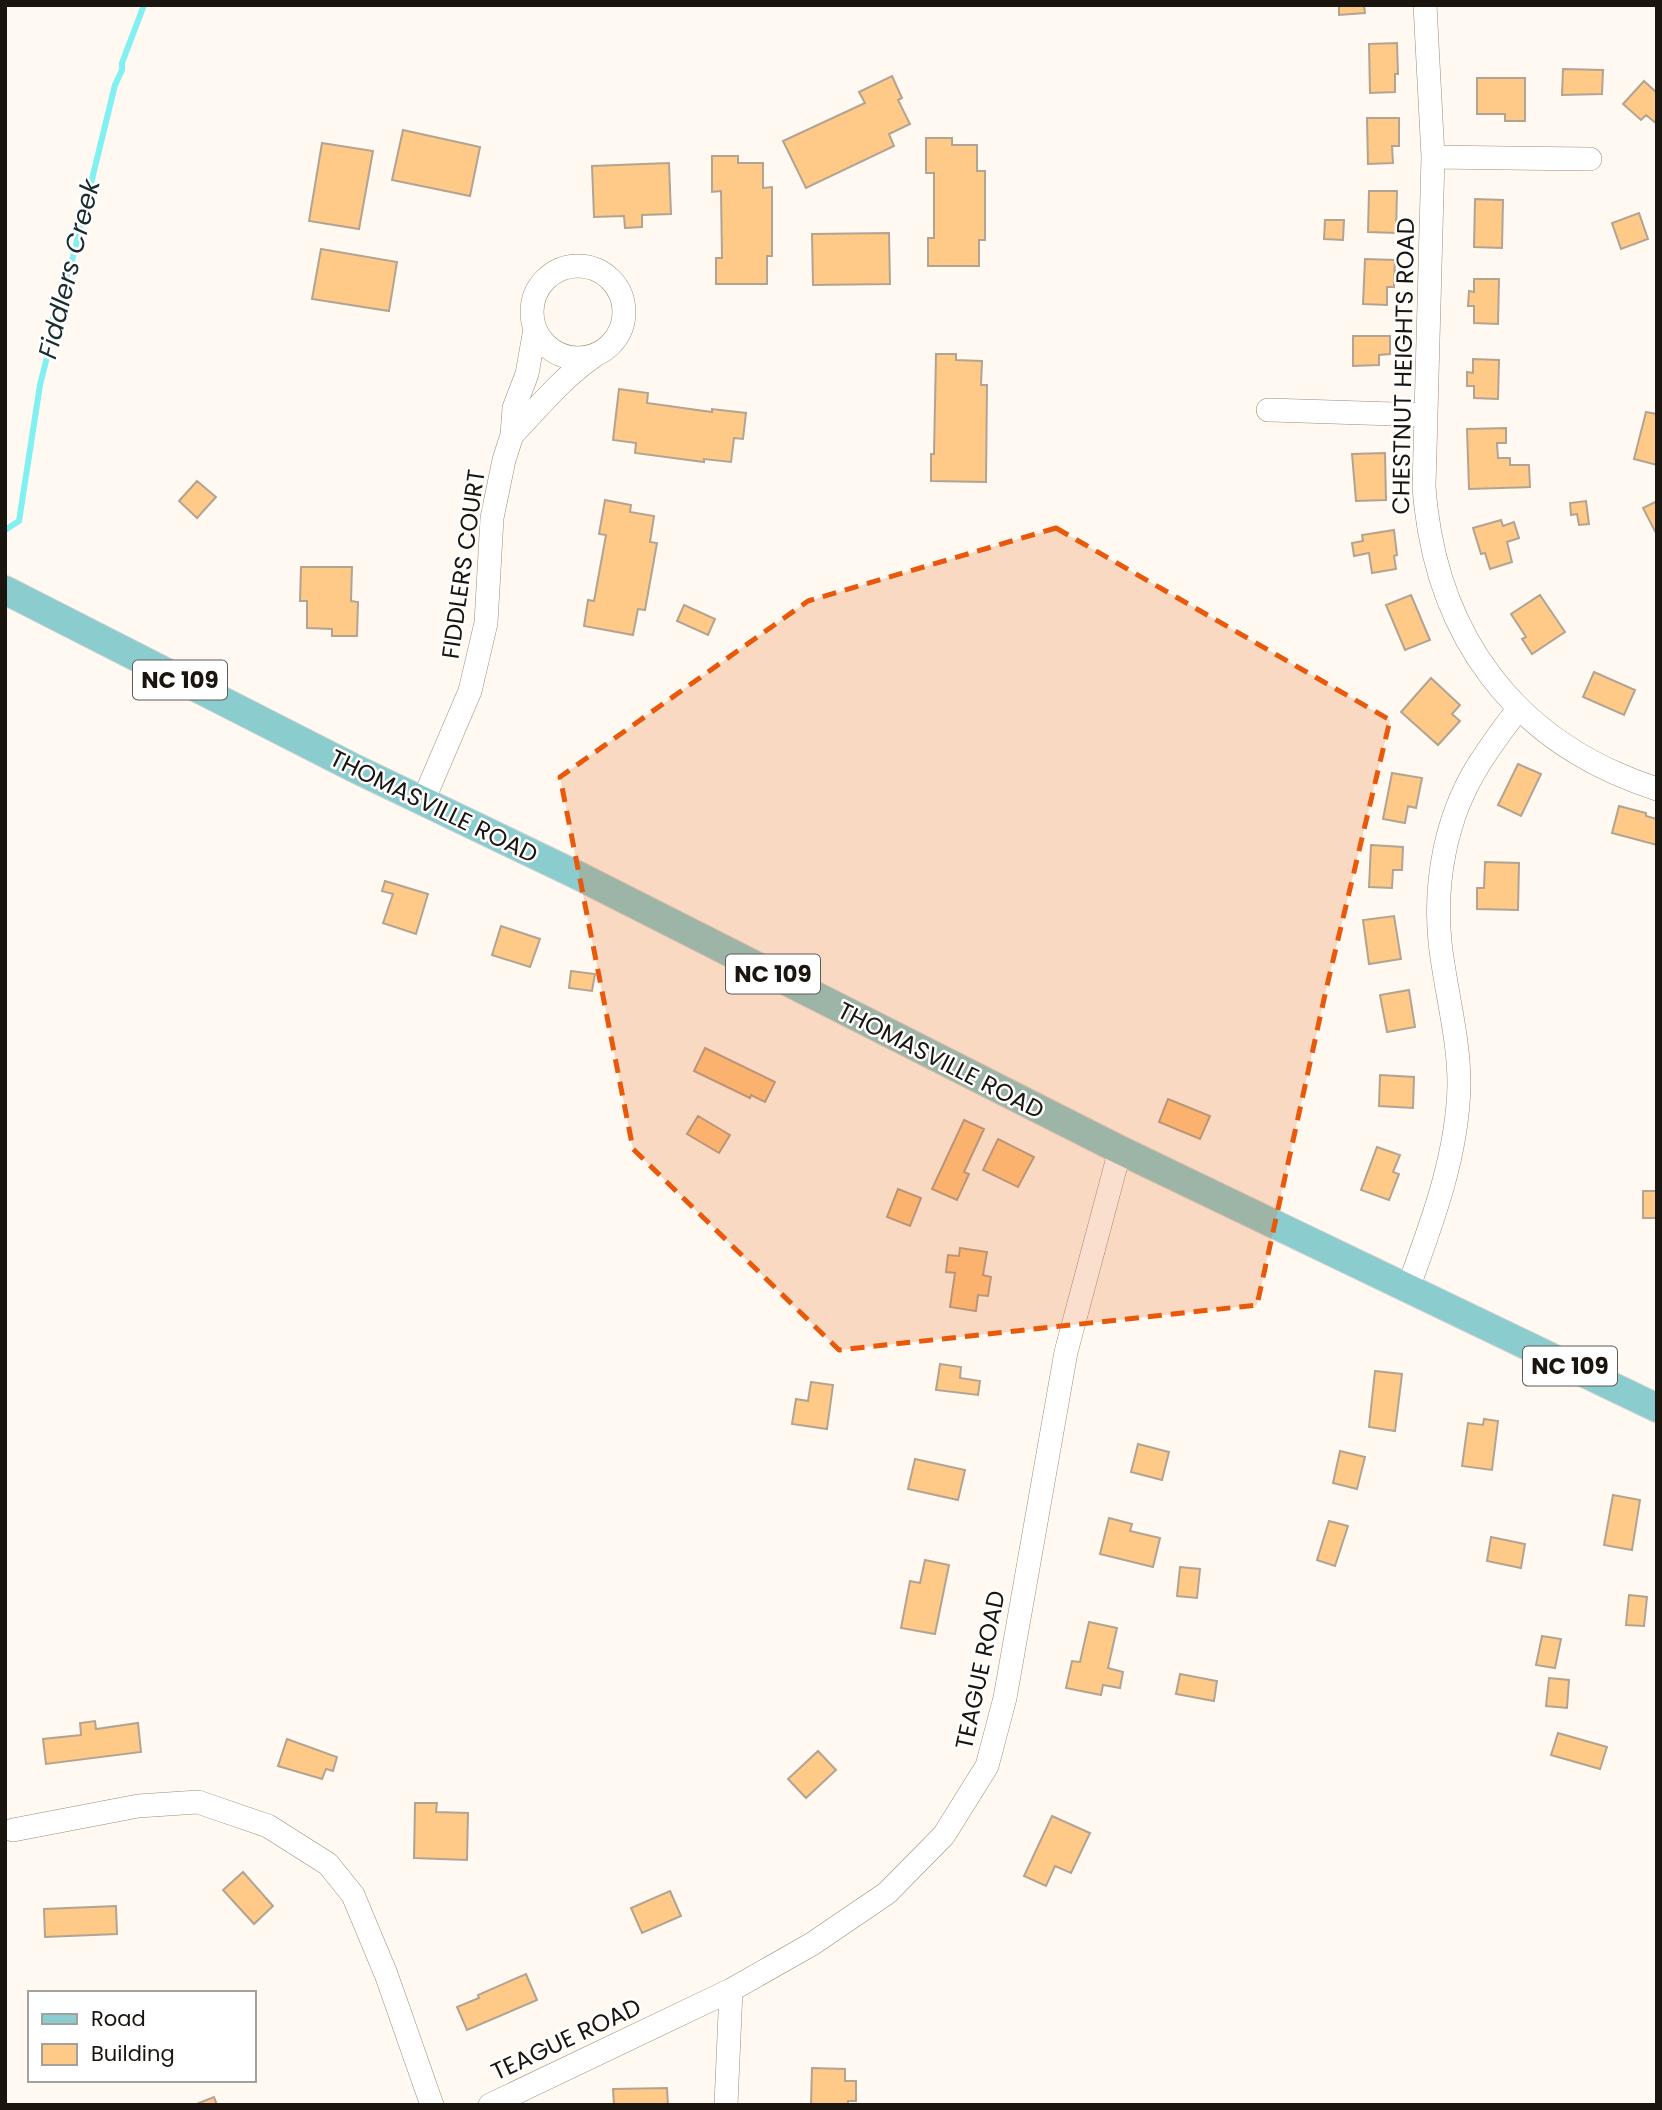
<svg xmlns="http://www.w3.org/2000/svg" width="1662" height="2110" font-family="Poppins,sans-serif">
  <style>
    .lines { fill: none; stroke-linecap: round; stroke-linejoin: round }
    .stream { stroke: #80f0f3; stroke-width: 6 }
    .building { fill: #ffc987; stroke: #b2a493; stroke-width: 2 }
    .minor-casing { stroke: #9b8d7d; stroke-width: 24 }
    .major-casing { stroke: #d6d5d4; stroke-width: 30 }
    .minor { stroke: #fff; stroke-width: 23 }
    .major { stroke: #8bccce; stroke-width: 28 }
    .marked { fill: #e8590c; fill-opacity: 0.2; stroke: #e8590c; stroke-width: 5; stroke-dasharray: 14 9; stroke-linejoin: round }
    .labels { text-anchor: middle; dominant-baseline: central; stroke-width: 5; stroke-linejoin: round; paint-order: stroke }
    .shield { fill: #fff; stroke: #5f5b57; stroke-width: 2 }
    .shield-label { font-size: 23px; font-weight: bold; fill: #1a150f }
    .street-label { font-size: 24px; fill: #1a150f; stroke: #fff }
    .water-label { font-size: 26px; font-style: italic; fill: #192d2e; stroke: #fff }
  </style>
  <rect width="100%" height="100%" fill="#fff9f2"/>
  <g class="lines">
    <!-- stream -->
    <path class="stream" d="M1656,5L1657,6
      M5,530L19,521L40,385L51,341L50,326L72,261L115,85L122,70V63L144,5"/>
  </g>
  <!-- building -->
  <path class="building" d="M1339,5H1364L1365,13L1339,15Z
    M1397,43L1398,74H1395V92L1370,93L1369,44Z
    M1563,69L1603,70L1602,94L1562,95Z
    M892,76L902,98L898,100L910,124L889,134L894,146L806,188L783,141L865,103L859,92Z
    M1477,78H1525V121H1505V114H1477Z
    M1644,81L1657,93V124L1646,115L1641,120L1623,104Z
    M1367,118H1399V146H1392L1393,163L1368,164Z
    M403,130L480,147L470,196L392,180Z
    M926,138H952V145H977V171H985V240H979V266H928V238H934V173H926Z
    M322,143L373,151L359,229L309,221Z
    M712,156H738V163H763V188L772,187V256H767V284H716V258H722L721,191L712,192Z
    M669,163L671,214L642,215V227L625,228L624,216L594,217L592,166Z
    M1369,191H1397L1396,233L1368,232Z
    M1475,199L1503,200L1502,248L1474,247Z
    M1639,213L1648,239L1621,249L1612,223Z
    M1325,220H1344L1343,240L1324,239Z
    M889,233L890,284L813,285L812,234Z
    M321,249L397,262L389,311L312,299Z
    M1365,259L1395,260L1394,287H1387V305L1363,304Z
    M1474,279H1499L1498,324L1474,323V306H1468L1469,291L1474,292Z
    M1353,336H1390V354L1379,355V365L1353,366Z
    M936,354H956V360L982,361L981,385H987L986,482L931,481V454H934Z
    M1473,359L1499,360L1498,399L1474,398V386H1467V372L1473,373Z
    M619,389L648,393L647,403L712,412V409L746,413L743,439L734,438L731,462L704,459V462L635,453L636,443L613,440Z
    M1646,412L1657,414V465L1634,459Z
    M1506,428V443H1497L1498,458H1510V465H1529L1530,487L1469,489L1467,429Z
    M1385,453L1386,500L1356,501L1352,454Z
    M197,481L216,497L197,518L179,501Z
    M605,500L631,505L630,512L654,516L650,542L657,543L645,610L638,609L633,635L584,626L588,600L594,601L606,535L599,534Z
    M1586,501L1589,524L1579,525L1577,514L1571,515L1570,503Z
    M1657,501V535L1643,508Z
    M1501,520L1503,526L1514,522L1519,538L1507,542L1512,562L1490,569L1485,553L1481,554L1473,528Z
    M1394,530L1397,555L1394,556L1396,569L1372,573L1369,553L1354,556L1352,543L1363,541L1362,535Z
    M301,567H352L351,601L358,602L357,636H332V629L307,628V601H300Z
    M1411,595L1430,640L1405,650L1386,605Z
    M1540,595L1565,632L1532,654L1522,639L1526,637L1511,614Z
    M684,605L715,619L708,635L677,621Z
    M1594,672L1635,690L1624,715L1583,697Z
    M1431,678L1460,705L1452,714L1460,721L1438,745L1401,712Z
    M1518,764L1541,774L1521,816L1498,805Z
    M1392,773L1422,778L1416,808L1408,806L1405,823L1383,819Z
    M1619,806L1646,813V816L1657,819V845L1612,833Z
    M1371,845L1403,847L1402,870H1393L1392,888L1369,887Z
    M1485,862L1519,863L1518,910L1477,909V888H1484Z
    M385,881L428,894L416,934L383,923L393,894L382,891Z
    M1394,916L1401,959L1369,964L1363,920Z
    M501,926L540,939L530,967L492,955Z
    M571,971L595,974L592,991L569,988Z
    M1409,990L1415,1027L1387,1032L1380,995Z
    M705,1048L775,1082L765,1102L751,1095L750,1098L694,1071Z
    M1380,1075L1414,1077L1413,1108L1379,1106Z
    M1168,1099L1210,1116L1200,1139L1159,1122Z
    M698,1116L730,1135L719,1153L687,1134Z
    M964,1120L984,1129L964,1172L969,1174L957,1200L932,1189Z
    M998,1139L1034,1157L1018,1187L983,1170Z
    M1377,1147L1400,1155L1393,1172L1399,1174L1389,1200L1361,1190Z
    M898,1189L921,1198L910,1226L887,1217Z
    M1643,1191H1657V1218H1643Z
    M960,1248L987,1252L983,1275L991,1277L988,1296L978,1295L976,1311L950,1307L955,1273L946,1272L948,1255L959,1256Z
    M940,1364L961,1367L960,1378L980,1381L978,1395L936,1390Z
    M1375,1371L1402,1374L1395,1431L1369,1427Z
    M811,1382L833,1385L827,1429L792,1424L796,1399L808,1401Z
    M1484,1419L1498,1421L1492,1470L1462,1466L1468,1423L1483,1425Z
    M1138,1444L1169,1452L1162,1480L1131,1472Z
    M1340,1451L1365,1457L1357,1489L1333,1483Z
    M915,1459L965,1470L958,1500L908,1489Z
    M1613,1495L1640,1500L1632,1550L1604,1545Z
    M1109,1518L1132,1524L1130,1531L1160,1538L1153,1567L1100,1554Z
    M1329,1521L1348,1526L1335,1566L1317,1560Z
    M1491,1537L1525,1544L1521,1568L1487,1561Z
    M925,1560L949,1565L935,1634L901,1628L910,1581L920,1583Z
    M1180,1567L1200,1569L1197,1598L1177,1596Z
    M1629,1595L1647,1597L1644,1626L1626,1625Z
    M1089,1622L1117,1628L1108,1668L1123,1672L1120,1688L1103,1685L1101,1695L1066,1688L1072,1661L1080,1662Z
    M1542,1636L1561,1639L1555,1668L1536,1665Z
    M1180,1674L1217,1681L1214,1701L1176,1694Z
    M1549,1678L1569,1680L1567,1708L1546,1706Z
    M95,1721L96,1729L138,1723L141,1752L46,1764L43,1739L81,1735L80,1723Z
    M1558,1733L1607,1747L1600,1769L1551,1755Z
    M287,1739L337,1757L333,1771L326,1769L322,1779L278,1766Z
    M818,1751L836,1770L806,1798L788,1779Z
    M415,1803H437L436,1812L468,1813L467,1860L414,1858Z
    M1052,1816L1090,1833L1071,1873L1055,1866L1046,1886L1024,1876Z
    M243,1872L273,1906L254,1924L223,1890Z
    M670,1891L681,1916L642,1933L631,1908Z
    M116,1906L117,1934L45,1937L44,1909Z
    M526,1974L537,2000L467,2030L457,2007L479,1998L478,1995Z
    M812,2068L845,2069V2081H856V2101H848V2105H811Z
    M667,2088L668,2105H614L613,2089Z
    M214,2097L217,2105H194Z"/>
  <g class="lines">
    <defs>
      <path id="minor" d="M1425,5L1433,157L1424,487C1435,635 1514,743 1657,789
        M1433,157L1590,159
        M532 312a46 46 0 1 1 92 0a46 46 0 1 1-92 0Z
        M1268,410L1425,415
        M512,435C539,407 562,378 594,356
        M423,801L470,691L486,623L492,518L504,460L512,435L514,408L527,374L535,329
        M1408,1288C1432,1223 1458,1154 1459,1084C1459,1036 1445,989 1440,942C1434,881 1446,816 1479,764C1491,745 1505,726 1519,708
        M13,1830L138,1806L198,1802L268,1826L328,1864L353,1895L386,1974L432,2105
        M490,2105L731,1990L812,1944L887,1893L944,1835L987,1766L1005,1698L1066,1352L1120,1150
        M726,2105L731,1990"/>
      <path id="major" d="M5,590L356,769L577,875L1120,1150L1657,1408"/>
    </defs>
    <!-- minor casing -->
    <use href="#minor" class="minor-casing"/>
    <!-- major casing -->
    <use href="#major" class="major-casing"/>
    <!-- minor -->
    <use href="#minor" class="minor"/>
    <!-- major -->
    <use href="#major" class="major"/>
  </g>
  <!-- marked area -->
  <path class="marked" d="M1056,528L1390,720L1326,990L1257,1305L839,1350L633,1149L560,777L808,601Z"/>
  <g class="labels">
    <!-- shield labels -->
    <g class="shield">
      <rect x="133" y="660.5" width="94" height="39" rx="5"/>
      <rect x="726" y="954.5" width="94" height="39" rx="5"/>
      <rect x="1523" y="1346.5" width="94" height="39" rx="5"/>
    </g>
    <g class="shield-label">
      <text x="180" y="680">NC 109</text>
      <text x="773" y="974">NC 109</text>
      <text x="1570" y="1366">NC 109</text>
    </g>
    <!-- street labels -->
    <g class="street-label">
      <text transform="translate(1403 366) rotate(-89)">CHESTNUT HEIGHTS ROAD</text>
      <text transform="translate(463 564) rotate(-82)">FIDDLERS COURT</text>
      <text transform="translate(434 806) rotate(26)">THOMASVILLE ROAD</text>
      <text transform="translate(941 1060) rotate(27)">THOMASVILLE ROAD</text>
      <text transform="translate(980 1670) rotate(-78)">TEAGUE ROAD</text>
      <text transform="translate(566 2039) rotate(-25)">TEAGUE ROAD</text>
    </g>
    <!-- water labels -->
    <g class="water-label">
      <text transform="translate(69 269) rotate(-76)">Fiddlers Creek</text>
    </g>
  </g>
  <!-- border -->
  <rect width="1662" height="2110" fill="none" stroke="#1a150f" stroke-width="14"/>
  <!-- legend -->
  <rect x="28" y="1991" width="228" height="91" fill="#ffffff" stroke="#a3a19f" stroke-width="2"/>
  <rect x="42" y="2014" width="35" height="10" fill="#8bccce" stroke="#a3a19f" stroke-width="2"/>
  <text x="91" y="2026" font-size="21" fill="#1a150f">Road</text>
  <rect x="42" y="2044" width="35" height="21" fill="#ffc987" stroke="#a3a19f" stroke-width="2"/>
  <text x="91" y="2061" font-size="21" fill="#1a150f">Building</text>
</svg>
